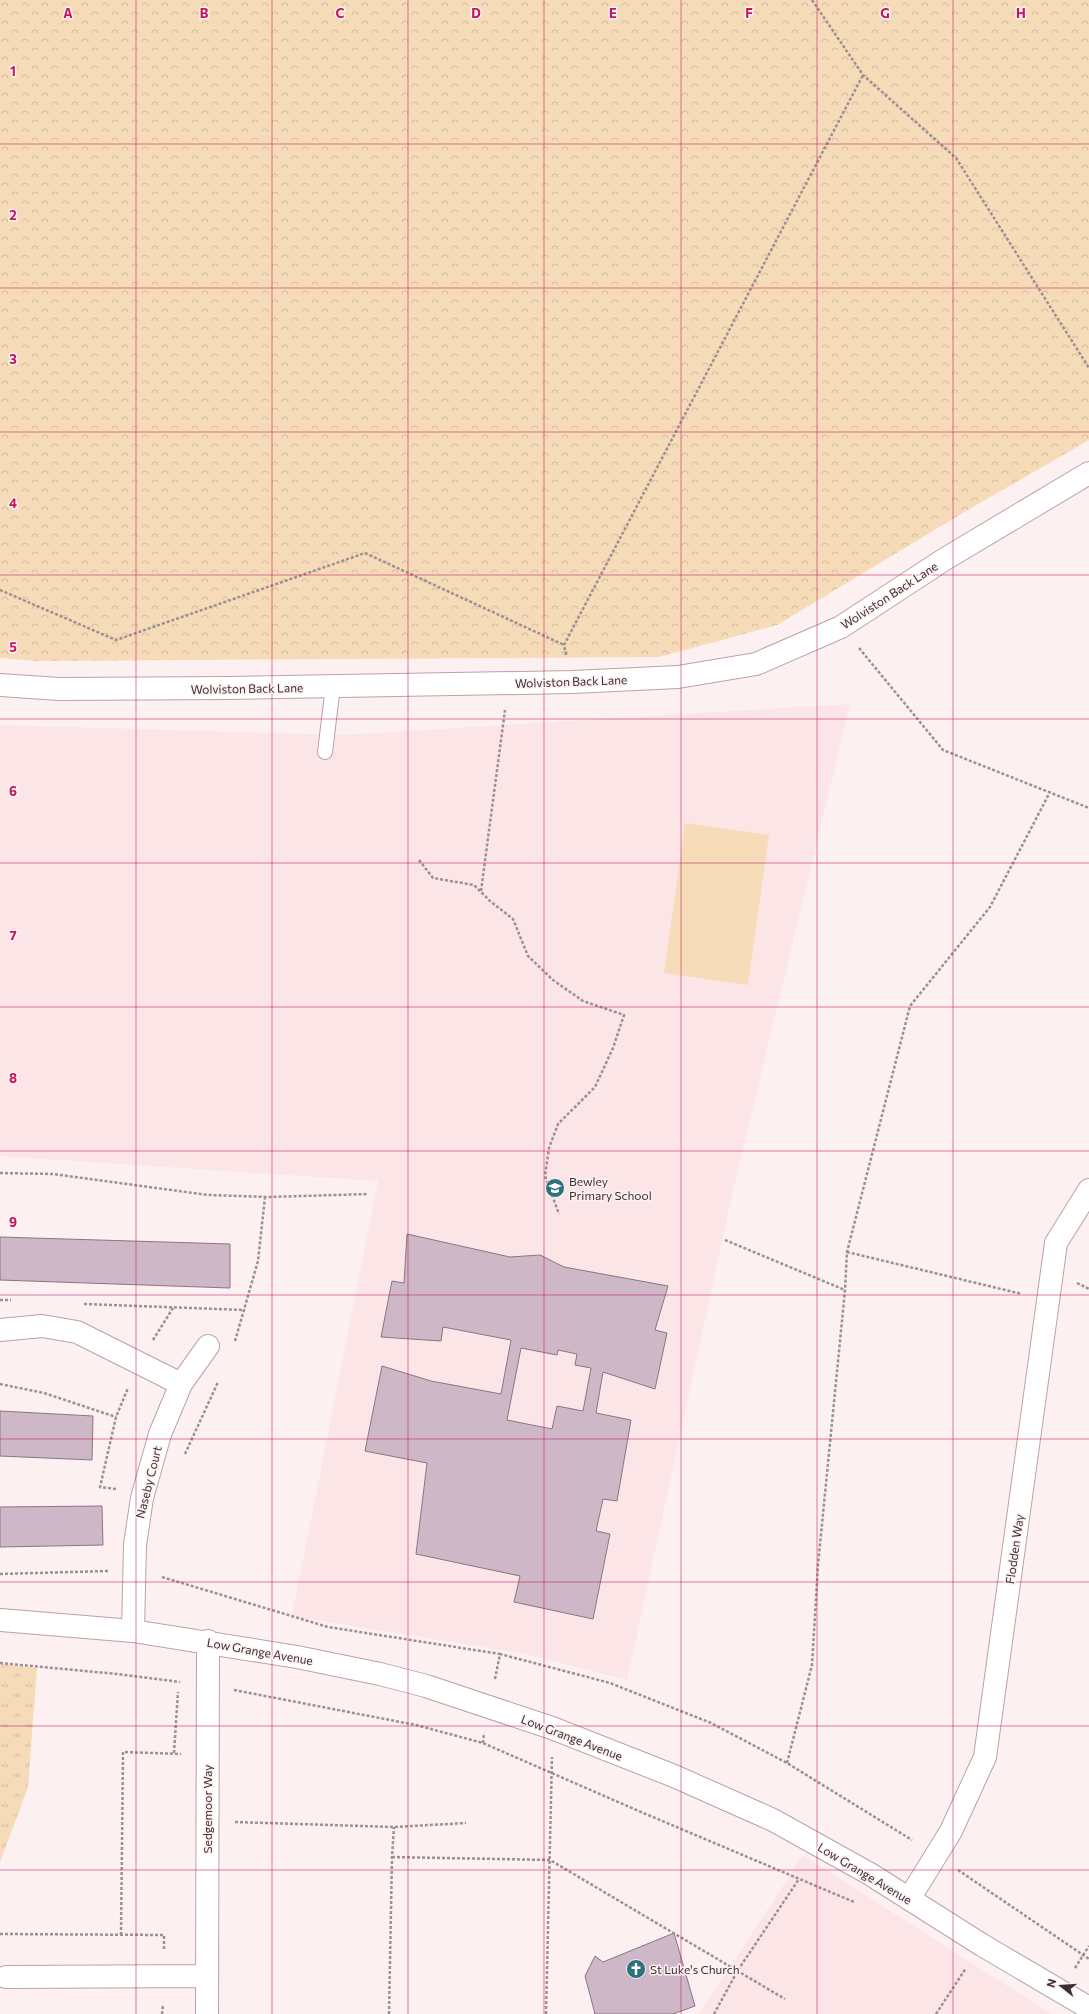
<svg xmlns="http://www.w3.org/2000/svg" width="1089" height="2014" font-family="Commissioner,sans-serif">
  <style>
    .built { fill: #fce5e7 }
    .grass { fill: url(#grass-tufts) }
    .park { fill: url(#park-crowns) }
    .garden { fill: #f6dbb9 }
    .building { fill: #ceb8c7; stroke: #8a7583; fill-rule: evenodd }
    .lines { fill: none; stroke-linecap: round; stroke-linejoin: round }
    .lane-casing { stroke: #bda2a5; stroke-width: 16 }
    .street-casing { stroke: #bda2a5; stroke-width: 24 }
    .path { stroke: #9c9091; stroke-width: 2.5; stroke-dasharray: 3 2; stroke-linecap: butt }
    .lane { stroke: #fff; stroke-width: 14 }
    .street { stroke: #fff; stroke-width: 22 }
    .grid { fill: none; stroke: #c2185b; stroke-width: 1; stroke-opacity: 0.55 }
    .labels { text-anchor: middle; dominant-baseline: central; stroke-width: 3; stroke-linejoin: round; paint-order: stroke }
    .street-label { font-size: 12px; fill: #3b3031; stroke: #fcf0f1 }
    .poi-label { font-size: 12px; fill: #3b3031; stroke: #fcf0f1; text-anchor: start }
    .grid-label { font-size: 13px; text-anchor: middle; font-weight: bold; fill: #c2185b; stroke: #fcf0f1; stroke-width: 3; stroke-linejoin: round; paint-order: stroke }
  </style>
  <defs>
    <pattern id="grass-tufts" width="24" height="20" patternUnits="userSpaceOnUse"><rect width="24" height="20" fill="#f6dbb9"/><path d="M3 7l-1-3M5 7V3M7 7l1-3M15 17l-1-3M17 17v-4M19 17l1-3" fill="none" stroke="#d4bca0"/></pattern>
    <pattern id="park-crowns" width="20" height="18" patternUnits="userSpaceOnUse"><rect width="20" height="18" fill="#f6dbb9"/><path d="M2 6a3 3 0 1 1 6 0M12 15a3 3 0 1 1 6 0" fill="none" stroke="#d4bca0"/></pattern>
  </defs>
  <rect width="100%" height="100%" fill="#fcf0f1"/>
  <!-- built -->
  <path class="built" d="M850,704L732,1195L627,1680L526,1654L292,1616L378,1181L0,1156V725L342,735Z
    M803,1855L1051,2014H699Z"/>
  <!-- grass -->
  <path class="grass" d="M0,1664L37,1668L28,1787L0,1862Z"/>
  <!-- park -->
  <path class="park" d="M0,0H1089V440L966,511L777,625L659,657L37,661L0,658Z"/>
  <!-- garden -->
  <path class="garden" d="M685,823L769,835L748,985L664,973Z"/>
  <!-- building -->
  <path class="building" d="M407,1234L510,1257L540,1255L564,1267L668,1286L655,1330L667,1333L655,1389L603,1372L596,1413L631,1420L617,1501L603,1499L596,1531L610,1534L593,1619L514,1602L520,1576L416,1554L427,1463L365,1451L382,1366L431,1381L501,1394L511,1340L443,1327L441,1341L381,1337L392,1281L404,1283ZM521,1348L557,1355L558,1350L577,1354L575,1365L591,1368L583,1411L557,1406L552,1429L507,1420Z
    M0,1237L230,1244V1288L0,1280Z
    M0,1411L93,1416L92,1460L0,1456Z
    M102,1506L103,1545L0,1547V1507Z
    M674,1933L695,2006L673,2014H595L585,1976L595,1956L603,1962Z"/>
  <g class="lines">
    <defs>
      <path id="lane" d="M325,752L333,686"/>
      <path id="street" d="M0,685L59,689L228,688L573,682L678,677L756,664L841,627L945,559L1089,473
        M0,1330L42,1326L77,1332L181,1384
        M0,1620L133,1631L297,1657L380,1674L426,1686L552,1728L674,1776L773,1820L870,1874L982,1945L1089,2008
        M133,1631L135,1545L142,1498L160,1434L181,1384L208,1346
        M909,1899L951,1831L985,1757L1056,1243L1089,1190
        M6,1977L207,1976
        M207,2014L208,1641"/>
    </defs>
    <!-- lane casing -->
    <use href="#lane" class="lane-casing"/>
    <!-- street casing -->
    <use href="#street" class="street-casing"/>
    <!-- path -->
    <path class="path" d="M812,0L863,75L956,158L1089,368
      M0,590L116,640L365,553L564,645
      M859,648L943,750L1089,808
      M566,655L564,645L863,75
      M419,860L433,878L474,885L490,901L513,919L528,956L553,980L583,1001L624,1015L613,1048L595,1087L558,1124L549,1148L545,1176L559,1214
      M481,891L505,710
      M0,1173L53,1174L208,1195L268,1197L368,1194
      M725,1240L845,1290
      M847,1252L1022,1294
      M1077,1283L1089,1289
      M0,1300H11
      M84,1304L245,1310
      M153,1340L173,1308
      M235,1341L258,1261L265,1197
      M0,1384L44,1393L116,1417
      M185,1454L218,1382
      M116,1489L100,1487L116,1417L128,1388
      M0,1574L108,1571
      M162,1577L328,1627L500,1654
      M0,1663L117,1674L180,1682
      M495,1679L500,1654L610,1683L711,1723L787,1763L912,1840
      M234,1690L416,1725L483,1743L641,1812L854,1902
      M483,1743L484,1733
      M174,1753L178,1692
      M787,1763L812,1665L818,1565L845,1290L847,1252L910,1006L990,907L1050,792
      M235,1822L394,1827L466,1823
      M392,1857L550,1860L785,1999
      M958,1870L1089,1959
      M0,1934L164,1935V1949
      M121,1935L123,1752L181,1754
      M1075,1968L1089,1946
      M162,2014L163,2004
      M389,2014L392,1857L394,1827
      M546,2014L552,1757
      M714,2014L738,1970L799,1879
      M936,2014L966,1968"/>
    <!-- lane -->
    <use href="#lane" class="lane"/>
    <!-- street -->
    <use href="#street" class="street"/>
  </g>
  <!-- grid -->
  <path class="grid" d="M136,0V2014M272,0V2014M408,0V2014M544,0V2014M681,0V2014M817,0V2014M953,0V2014M0,144H1089M0,288H1089M0,432H1089M0,575H1089M0,719H1089M0,863H1089M0,1007H1089M0,1151H1089M0,1295H1089M0,1439H1089M0,1582H1089M0,1726H1089M0,1870H1089"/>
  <!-- icons -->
  <defs>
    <symbol id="school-disc" viewBox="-11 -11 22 22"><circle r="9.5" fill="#2b717f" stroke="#fcf0f1"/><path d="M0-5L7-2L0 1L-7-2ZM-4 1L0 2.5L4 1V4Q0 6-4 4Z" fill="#fff"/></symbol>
    <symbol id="church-disc" viewBox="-11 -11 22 22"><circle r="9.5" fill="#2b717f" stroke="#fcf0f1"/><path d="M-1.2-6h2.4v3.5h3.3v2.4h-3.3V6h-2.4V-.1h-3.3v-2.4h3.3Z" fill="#fff"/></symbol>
  </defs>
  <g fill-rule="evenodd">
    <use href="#school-disc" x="544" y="1177" width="22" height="22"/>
    <use href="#church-disc" x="625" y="1958" width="22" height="22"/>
  </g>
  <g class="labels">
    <!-- street labels -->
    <g class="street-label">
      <text transform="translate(889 595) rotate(-33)">Wolviston Back Lane</text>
      <text transform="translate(571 681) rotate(-2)">Wolviston Back Lane</text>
      <text transform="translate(247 688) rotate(-1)">Wolviston Back Lane</text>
      <text transform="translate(148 1482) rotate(-76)">Naseby Court</text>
      <text transform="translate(1014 1549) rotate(-82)">Flodden Way</text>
      <text transform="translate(260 1651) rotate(10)">Low Grange Avenue</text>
      <text transform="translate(572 1737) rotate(21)">Low Grange Avenue</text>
      <text transform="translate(207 1809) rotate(-90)">Sedgemoor Way</text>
      <text transform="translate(865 1873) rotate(31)">Low Grange Avenue</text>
    </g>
    <!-- poi labels -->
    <g class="poi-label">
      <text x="569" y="1181">Bewley<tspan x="569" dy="14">Primary School</tspan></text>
      <text x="650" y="1969">St Luke's Church</text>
    </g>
  </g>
  <g class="grid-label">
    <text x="68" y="18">A</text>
    <text x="204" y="18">B</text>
    <text x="340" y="18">C</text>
    <text x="476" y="18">D</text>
    <text x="613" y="18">E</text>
    <text x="749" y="18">F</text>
    <text x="885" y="18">G</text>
    <text x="1021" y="18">H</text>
    <text x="13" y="76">1</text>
    <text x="13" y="220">2</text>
    <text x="13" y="364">3</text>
    <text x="13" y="508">4</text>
    <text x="13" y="652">5</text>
    <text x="13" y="796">6</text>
    <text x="13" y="940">7</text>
    <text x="13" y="1083">8</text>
    <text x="13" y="1227">9</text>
  </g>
  <!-- north arrow -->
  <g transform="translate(1061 1986) rotate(287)" stroke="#fcf0f1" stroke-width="3" paint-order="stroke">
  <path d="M0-3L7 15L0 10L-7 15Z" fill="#3b3031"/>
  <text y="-6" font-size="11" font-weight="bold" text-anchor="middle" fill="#3b3031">N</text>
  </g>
</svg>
